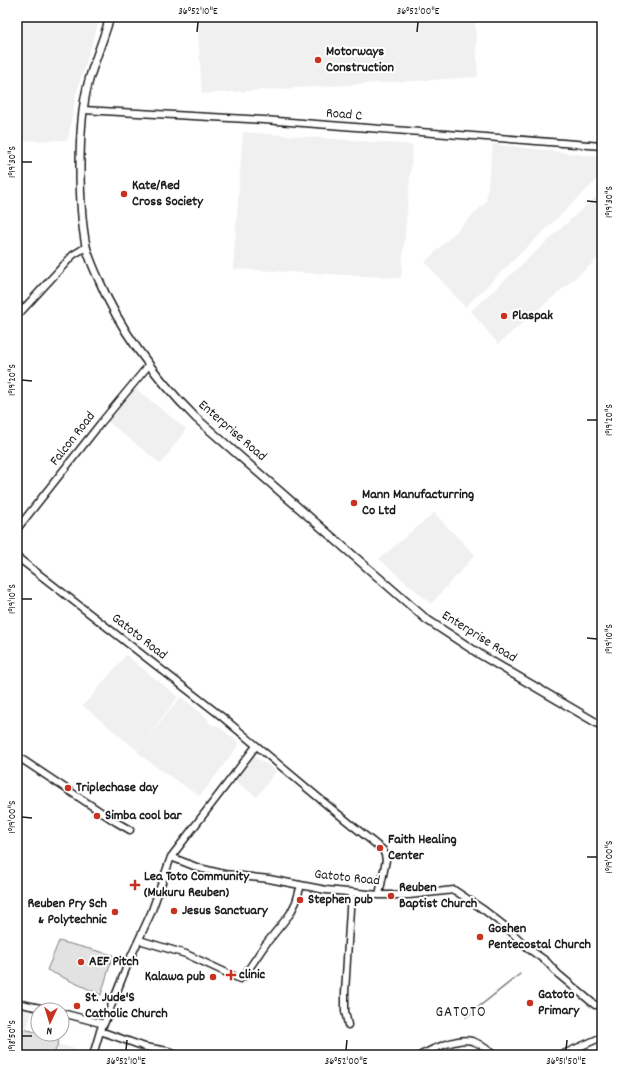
<svg xmlns="http://www.w3.org/2000/svg" width="619" height="1072" font-family="Dekko,sans-serif">
  <style>
    .built { fill: #f0f0f0 }
    .green { fill: #e2e2e2; stroke: #7f7f7f }
    .lines { fill: none; stroke-linecap: round; stroke-linejoin: round }
    .stream { stroke: #7a7a7a; stroke-width: 1.5 }
    .minor-casing { stroke: #1c1c1c; stroke-width: 9 }
    .major-casing { stroke: #1c1c1c; stroke-width: 10 }
    .minor { stroke: #fff; stroke-width: 6 }
    .major { stroke: #fff; stroke-width: 7 }
    .ticks { fill: none; stroke: #1c1c1c; stroke-width: 1.5 }
    .poi-dot { fill: #c8321e; stroke: #fff; stroke-width: 1.5 }
    .labels { text-anchor: middle; dominant-baseline: central; stroke-width: 4; stroke-linejoin: round; paint-order: stroke }
    .poi-label { font-size: 14px; font-weight: bold; fill: #1c1c1c; stroke: #fff; text-anchor: start }
    .street-label { font-size: 14px; fill: #1c1c1c; stroke: #fff }
    .neighbourhood-label { font-size: 15px; letter-spacing: 1px; fill: #1c1c1c; stroke: #fff }
    .neatline { fill: none; stroke: #1c1c1c; stroke-width: 1.5 }
    .ticks-label { font-size: 10px; text-anchor: middle; fill: #1c1c1c }
  </style>
  <rect width="100%" height="100%" fill="#fff"/>
  <filter id="ink" filterUnits="userSpaceOnUse"><feTurbulence type="fractalNoise" baseFrequency=".025" numOctaves="2"/><feDisplacementMap in="SourceGraphic" scale="8" xChannelSelector="R" yChannelSelector="G"/><feConvolveMatrix kernelMatrix="1 2 1 2 8 2 1 2 1" color-interpolation-filters="sRGB"/></filter>
  <g filter="url(#ink)">
    <!-- built -->
    <path class="built" d="M17,17H100L76,94L68,140L17,141Z
      M197,17H490L475,18L478,77L202,94Z
      M243,132L413,145L401,278L233,269Z
      M493,144L602,157V175L465,307L425,262L486,202Z
      M602,191V255L498,344L471,311Z
      M135,388L186,429L161,464L107,421Z
      M434,513L475,555L431,604L379,559Z
      M126,655L178,697L143,742L181,697L207,718L208,722L212,725H216L238,742V746L200,796L159,769L137,752L139,748L137,750L83,706Z
      M248,756H255L276,771L257,797L231,778Z
      M17,1005L33,1009L27,1028L17,1026Z
      M59,1045L88,1051L87,1055H57Z"/>
    <!-- green -->
    <path class="green" d="M59,941L113,955L101,995L47,970Z
      M17,1028L32,1031L59,1041L54,1055H17Z"/>
    <g class="lines">
      <!-- stream -->
      <path class="stream" d="M466,1017L520,974
        M590,1055L602,1050"/>
      <defs>
        <path id="minor" d="M83,110L264,120L602,146
          M17,316L73,255L86,247
          M17,529L100,424L148,366
          M17,557L221,716L332,809L383,850L385,855L386,860L379,895
          M17,756L116,822L130,830
          M171,857L199,868L224,874L269,879L326,890L379,895H409L454,890L484,910L506,927L529,949L546,961L558,974L595,1005L602,1004
          M139,940L186,954L240,979L244,976L265,945L290,914L296,902L301,885
          M17,1003L49,1010
          M62,1013L104,1024L129,961L151,913L171,857L256,746
          M348,1025L345,1011V993L351,892
          M100,1031L145,1047L168,1051L176,1055
          M93,1055L101,1028
          M421,1055C432,1049 459,1037 472,1041C480,1043 488,1050 494,1055
          M561,1055L602,1037"/>
        <path id="major" d="M110,17C104,38 95,59 89,80C81,108 80,138 80,167C80,194 81,220 86,246C89,258 94,269 99,280C121,332 156,378 196,418L426,619L481,655L602,726"/>
      </defs>
      <!-- minor casing -->
      <use href="#minor" class="minor-casing"/>
      <!-- major casing -->
      <use href="#major" class="major-casing"/>
      <!-- minor -->
      <use href="#minor" class="minor"/>
      <!-- major -->
      <use href="#major" class="major"/>
    </g>
  </g>
  <!-- ticks -->
  <path class="ticks" d="M197,32L198,22M417,32L418,22M22,162H32M587,201L597,202M22,380L32,381M587,420H597M22,599H32M587,638L597,639M22,817L32,818M587,857H597M22,1036H32M126,1050L127,1040M346,1050L347,1040M566,1050L567,1040"/>
  <!-- markers -->
  <g class="poi-dot">
    <circle cx="318" cy="60" r="4"/>
    <circle cx="124" cy="194" r="4"/>
    <circle cx="504" cy="316" r="4"/>
    <circle cx="354" cy="503" r="4"/>
    <circle cx="68" cy="788" r="4"/>
    <circle cx="97" cy="816" r="4"/>
    <circle cx="380" cy="848" r="4"/>
    <path d="M133 879h4v4h4v4h-4v4h-4v-4h-4v-4h4z"/>
    <circle cx="391" cy="896" r="4"/>
    <circle cx="300" cy="900" r="4"/>
    <circle cx="174" cy="911" r="4"/>
    <circle cx="115" cy="912" r="4"/>
    <circle cx="480" cy="937" r="4"/>
    <circle cx="81" cy="962" r="4"/>
    <path d="M229 969h4v4h4v4h-4v4h-4v-4h-4v-4h4z"/>
    <circle cx="213" cy="977" r="4"/>
    <circle cx="530" cy="1003" r="4"/>
    <circle cx="77" cy="1006" r="4"/>
  </g>
  <g class="labels">
    <!-- poi labels -->
    <g class="poi-label">
      <text x="326" y="52">Motorways<tspan x="326" dy="16">Construction</tspan></text>
      <text x="132" y="186">Kate/Red<tspan x="132" dy="16">Cross Society</tspan></text>
      <text x="512" y="316">Plaspak</text>
      <text x="362" y="495">Mann Manufacturring<tspan x="362" dy="16">Co Ltd</tspan></text>
      <text x="76" y="788">Triplechase day</text>
      <text x="105" y="816">Simba cool bar</text>
      <text x="388" y="840">Faith Healing<tspan x="388" dy="16">Center</tspan></text>
      <text x="144" y="877">Lea Toto Community<tspan x="144" dy="16">(Mukuru Reuben)</tspan></text>
      <text x="399" y="888">Reuben<tspan x="399" dy="16">Baptist Church</tspan></text>
      <text x="308" y="900">Stephen pub</text>
      <text x="107" y="904" text-anchor="end">Reuben Pry Sch<tspan x="107" dy="16">&amp; Polytechnic</tspan></text>
      <text x="182" y="911">Jesus Sanctuary</text>
      <text x="488" y="929">Goshen<tspan x="488" dy="16">Pentecostal Church</tspan></text>
      <text x="89" y="962">AEF Pitch</text>
      <text x="239" y="975">clinic</text>
      <text x="205" y="977" text-anchor="end">Kalawa pub</text>
      <text x="538" y="995">Gatoto<tspan x="538" dy="16">Primary</tspan></text>
      <text x="85" y="998">St. Jude'S<tspan x="85" dy="16">Catholic Church</tspan></text>
    </g>
    <!-- street labels -->
    <g class="street-label">
      <text transform="translate(344 115) rotate(5)">Road C</text>
      <text transform="translate(232 431) rotate(41)">Enterprise Road</text>
      <text transform="translate(73 439) rotate(-52)">Falcon Road</text>
      <text transform="translate(139 637) rotate(38)">Gatoto Road</text>
      <text transform="translate(479 637) rotate(32)">Enterprise Road</text>
      <text transform="translate(347 878) rotate(6)">Gatoto Road</text>
    </g>
    <!-- neighbourhood labels -->
    <g class="neighbourhood-label">
      <text x="461" y="1013">GATOTO</text>
    </g>
  </g>
  <!-- margin -->
  <rect width="619" height="1072" fill="none" stroke="#fff" stroke-width="44"/>
  <!-- north arrow -->
  <g transform="translate(50 1022) rotate(184)"><circle r="19" fill="#ffffff" stroke="#a4a4a4"/>
  <path d="M0-3L7 15L0 10L-7 15Z" fill="#c8321e"/>
  <text y="-6" font-size="11" font-weight="bold" text-anchor="middle" fill="#1c1c1c">N</text>
  </g>
  <rect x="22" y="22" width="575" height="1028" class="neatline"/>
  <g class="ticks-label">
    <text x="198" y="14">36°52'10"E</text>
    <text x="418" y="14">36°52'00"E</text>
    <text transform="translate(11 162) rotate(-90)" y="4">1°19'30"S</text>
    <text transform="translate(608 202) rotate(-90)" y="4">1°19'30"S</text>
    <text transform="translate(11 380) rotate(-90)" y="4">1°19'20"S</text>
    <text transform="translate(608 420) rotate(-90)" y="4">1°19'20"S</text>
    <text transform="translate(11 599) rotate(-90)" y="4">1°19'10"S</text>
    <text transform="translate(608 639) rotate(-90)" y="4">1°19'10"S</text>
    <text transform="translate(11 817) rotate(-90)" y="4">1°19'00"S</text>
    <text transform="translate(608 857) rotate(-90)" y="4">1°19'00"S</text>
    <text transform="translate(11 1036) rotate(-90)" y="4">1°18'50"S</text>
    <text x="126" y="1064">36°52'10"E</text>
    <text x="346" y="1064">36°52'00"E</text>
    <text x="566" y="1064">36°51'50"E</text>
  </g>
</svg>
